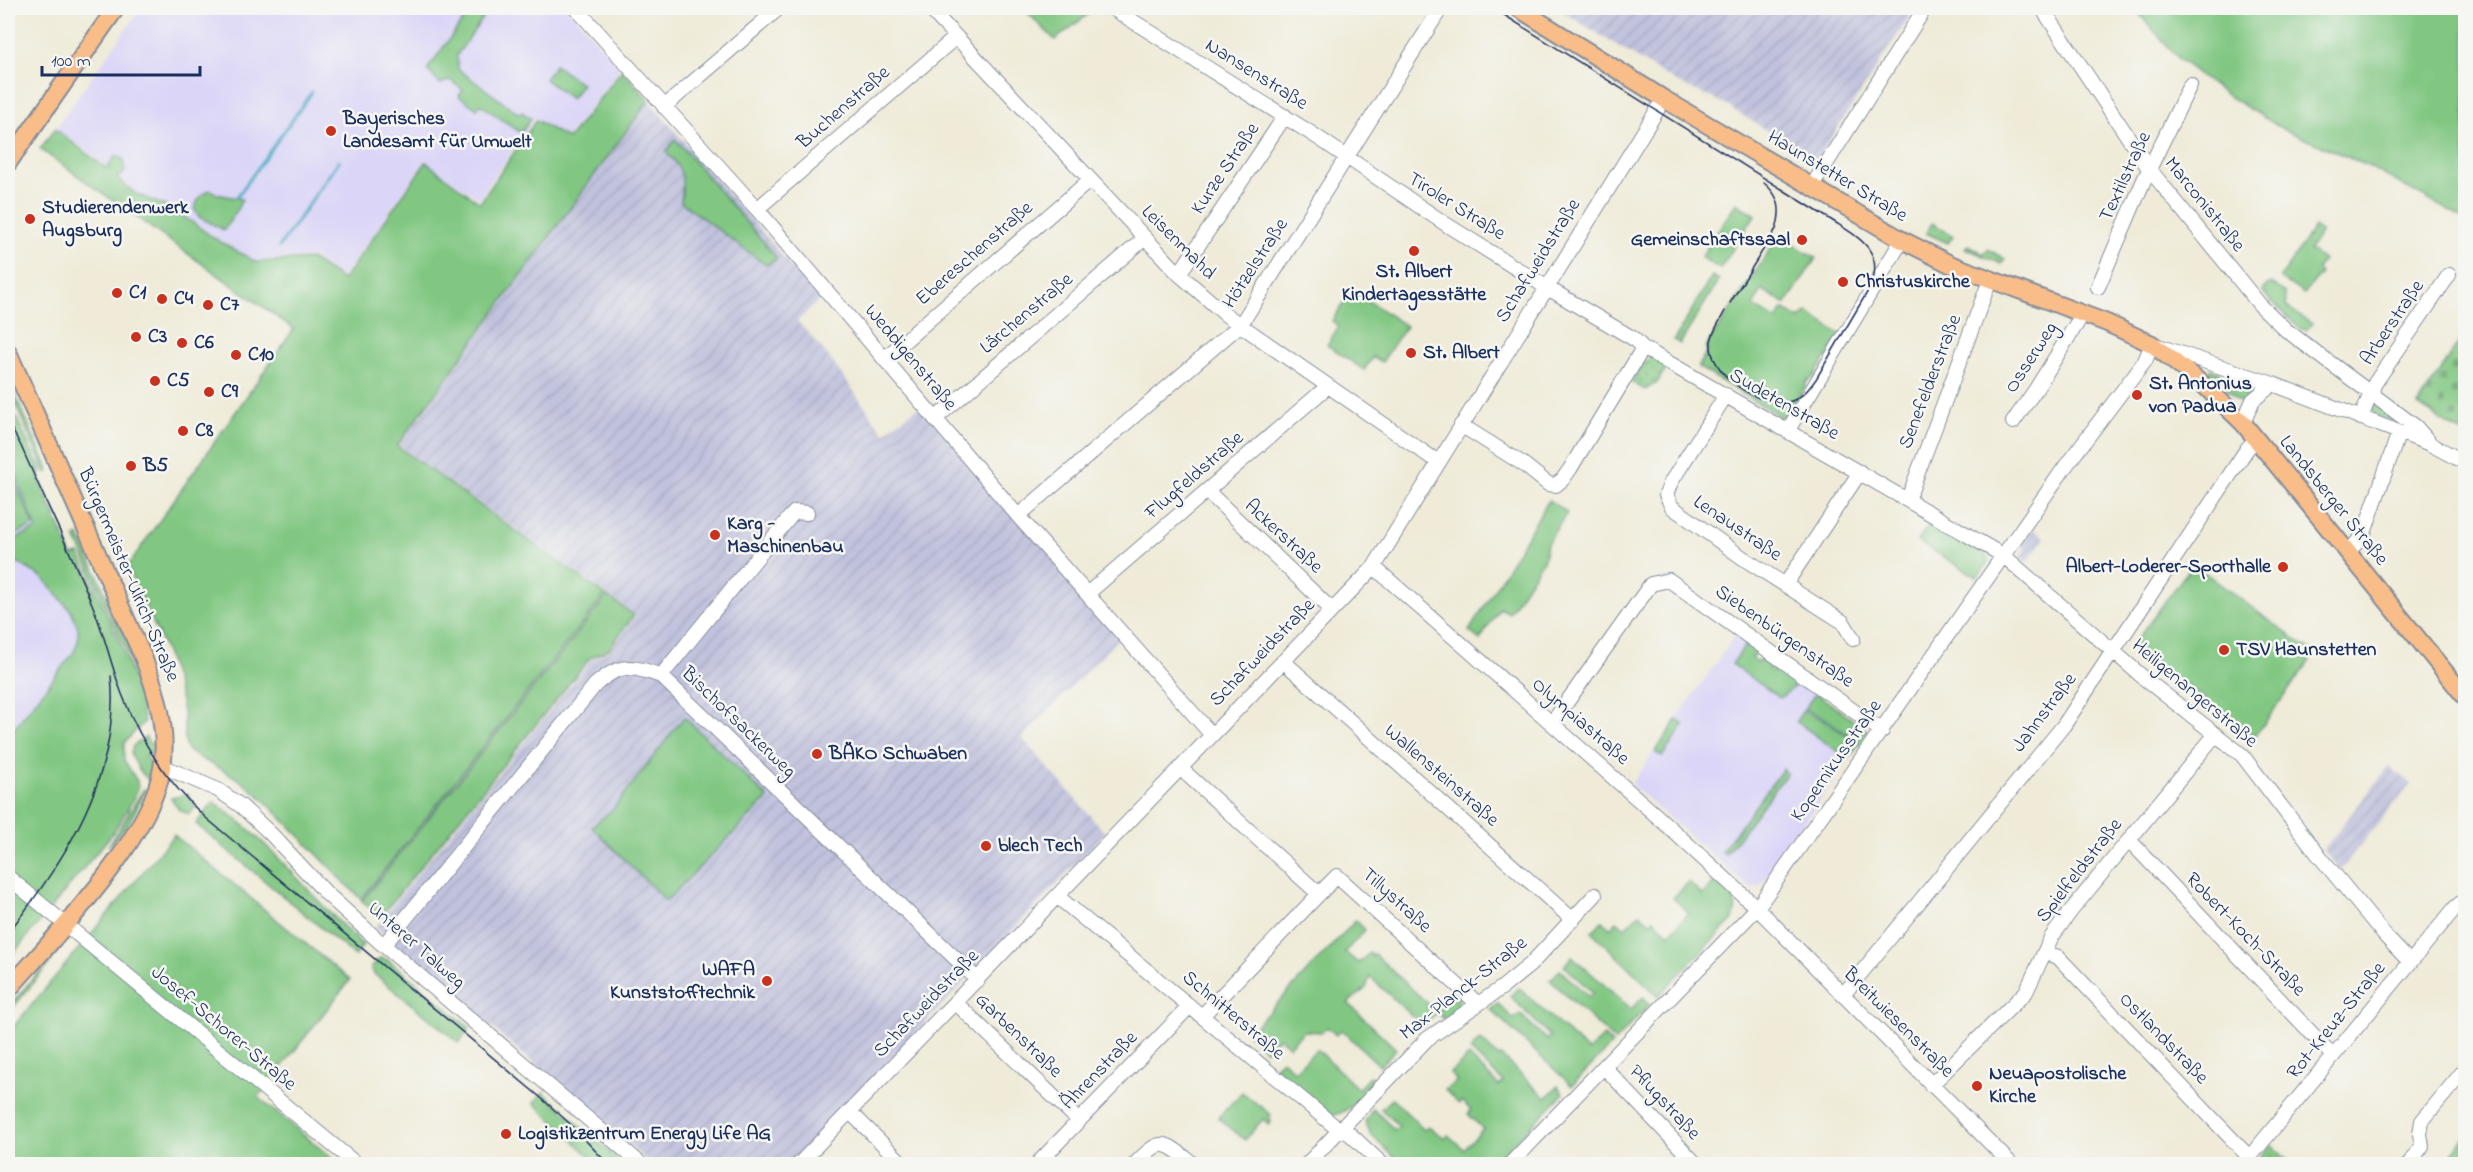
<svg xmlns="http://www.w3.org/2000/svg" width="2473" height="1172" font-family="'Indie Flower',sans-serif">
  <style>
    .built { fill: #dbd6f7 }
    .industrial { fill: url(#industrial-furrows) }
    .grass { fill: #81c782; stroke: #4e7b70; stroke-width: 1.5 }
    .cemetery { fill: url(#cemetery-stones); stroke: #4e7b70; stroke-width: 1.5 }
    .park { fill: url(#park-dots); stroke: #4e7b70; stroke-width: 1.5 }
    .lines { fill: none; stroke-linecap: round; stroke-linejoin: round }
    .stream { stroke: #40a9c0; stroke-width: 3 }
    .minor-casing { stroke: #858d9b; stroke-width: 16 }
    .major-casing { stroke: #858d9b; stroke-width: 20 }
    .minor { stroke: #fff; stroke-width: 14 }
    .major { stroke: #f8bd89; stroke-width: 16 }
    .tram { stroke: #1b2f5e; stroke-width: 1.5 }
    .poi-dot { fill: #c8321e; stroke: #f6f6f2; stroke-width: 2 }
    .labels { text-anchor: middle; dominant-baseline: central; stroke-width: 5; stroke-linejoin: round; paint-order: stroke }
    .street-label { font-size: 20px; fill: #1b2f5e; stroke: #f6f6f2 }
    .poi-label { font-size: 20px; font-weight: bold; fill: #1b2f5e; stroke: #f6f6f2; text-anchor: start }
  </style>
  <defs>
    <pattern id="industrial-furrows" width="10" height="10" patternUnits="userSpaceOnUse" patternTransform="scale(1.5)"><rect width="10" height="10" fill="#c1c2dd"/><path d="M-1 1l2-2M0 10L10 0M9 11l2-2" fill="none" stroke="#a5a7c0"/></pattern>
    <pattern id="cemetery-stones" width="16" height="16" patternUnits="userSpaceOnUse" patternTransform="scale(1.5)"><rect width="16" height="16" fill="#81c782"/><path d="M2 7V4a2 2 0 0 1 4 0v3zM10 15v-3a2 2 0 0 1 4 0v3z" fill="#69a26e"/></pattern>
    <pattern id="park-dots" width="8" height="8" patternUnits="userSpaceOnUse" patternTransform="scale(1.5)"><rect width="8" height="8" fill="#81c782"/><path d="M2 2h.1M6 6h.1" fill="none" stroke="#69a26e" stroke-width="1.8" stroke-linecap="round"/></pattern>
  </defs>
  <rect width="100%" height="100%" fill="#f6f6f2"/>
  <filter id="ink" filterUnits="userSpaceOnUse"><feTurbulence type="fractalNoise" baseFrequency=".0167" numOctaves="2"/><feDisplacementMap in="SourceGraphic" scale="12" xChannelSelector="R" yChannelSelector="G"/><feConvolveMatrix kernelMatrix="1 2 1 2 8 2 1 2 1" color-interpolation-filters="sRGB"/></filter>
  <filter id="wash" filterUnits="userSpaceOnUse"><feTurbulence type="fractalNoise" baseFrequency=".008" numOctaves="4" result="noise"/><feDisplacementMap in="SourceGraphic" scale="24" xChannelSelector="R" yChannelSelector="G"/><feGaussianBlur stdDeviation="1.35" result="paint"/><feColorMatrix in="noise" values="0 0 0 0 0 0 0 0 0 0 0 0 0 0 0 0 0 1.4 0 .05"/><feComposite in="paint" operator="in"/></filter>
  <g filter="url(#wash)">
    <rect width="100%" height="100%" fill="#efebd8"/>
    <!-- built -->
    <path class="built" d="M141,8H375L380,12L384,8H567L621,68L567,137L535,118L479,199L425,161L342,278L312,257L256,261L215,237L175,209L137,193L90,153L55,129Z
      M8,458L76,621L79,635L74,652L8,736Z
      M1735,635L1757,651L1752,658L1758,662L1763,656L1772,662L1768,669L1774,672L1778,666L1868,731L1760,887L1750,888L1631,785Z"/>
    <!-- industrial -->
    <path class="industrial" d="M1557,8H1915L1816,161L1721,102L1674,81Z
      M649,101L820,299L797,321L826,353L884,433L928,400L1122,635L1022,738L1105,833L791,1164H651L375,927L591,660L610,650L636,615L399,446Z
      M2033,529L2045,538L2027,562L2020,557L2025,549L2021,546Z
      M2389,766L2411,784L2340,870L2323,850Z"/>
    <!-- grass -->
    <path class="grass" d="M472,8H490L457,55L458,69L519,114L522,112L531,119L521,133L480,104L477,109L459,96L463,90L450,80L440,84L427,70Z
      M1023,8H1096L1055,40Z
      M2134,8H2465V220L2368,166L2283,129L2223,93L2179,59Z
      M555,65L582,84L571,99L545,79Z
      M622,70L649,100L397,446L605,595L361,899L262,798L237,778L189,752C181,741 186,725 183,712C174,660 149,614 127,567L294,329L40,149L55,129L107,169L115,156L123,159L125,172L117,178L136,194L175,210L214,238L256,262L311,259L343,280L426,162L480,203L536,120L568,139Z
      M675,139L777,258L766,265L681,202C684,178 684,169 666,152Z
      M211,190L217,194L242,199L236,212L224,230L199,217L194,209C198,200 200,193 211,190Z
      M1736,203L1755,215L1720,269L1701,257Z
      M1932,223L1953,236L1948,243L1926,233Z
      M2314,227L2321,232L2309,250L2323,260L2317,269L2321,273L2304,294L2280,278Z
      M1779,236L1816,258L1786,304L1762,290L1753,306L1777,320L1783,309L1800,319L1807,312L1841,335L1813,378L1806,382V386L1784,419L1698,367L1708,350L1705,348Z
      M1968,245L1983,254L1988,249L2005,259L2002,264L1965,248Z
      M1712,276L1719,280L1680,344L1674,340Z
      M2270,283L2285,293L2286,306L2312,324L2306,330L2300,329L2263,293V289Z
      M1352,290L1406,326L1382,362L1373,357L1364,370L1327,345L1339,326L1332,321Z
      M2210,369L2253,385L2254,388L2242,404L2221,383L2216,382L2207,374Z
      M8,378L49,471L46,473L8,388Z
      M8,400L41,471L38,476L72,556L79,554C103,608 135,663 144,722L124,743V760L137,781L138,789L128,809L112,834L8,960V736L74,652L78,641V628L71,611L42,577L8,557V542L37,529L8,458Z
      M2378,405L2393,417L2392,420L2373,415L2372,407Z
      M13,478L34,526L8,538V494L12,488L10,482Z
      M1549,500L1567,513L1547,543L1544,559L1509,613L1500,608L1480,640L1469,631Z
      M1930,524L1937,525L1979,549L1988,558L1987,565L1977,577L1917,541Z
      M79,535L139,666L154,719L155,733L152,732L141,683L75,537Z
      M2193,564L2315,654L2255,736L2132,646Z
      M607,596L634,615L609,649L590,658L380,917L362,901Z
      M1746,644L1757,651L1752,658L1758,662L1763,656L1772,662L1768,669L1774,672L1778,666L1799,683L1780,698L1732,664Z
      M1816,693L1868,731L1860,743L1823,717L1804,709Z
      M1803,711L1822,719L1859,744L1848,759L1796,721Z
      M684,717L768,798L666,901L592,827L614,808Z
      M1677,720L1684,725L1662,757L1655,752Z
      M146,737L149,743L155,745L154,751L145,757L153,766L149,780L139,770L131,754L133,746Z
      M1783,769L1787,773L1725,855L1721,852Z
      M144,789L146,790L129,823L108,847Z
      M188,794L191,801L197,806L189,814L179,810L171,798Z
      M213,802C271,840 311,899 363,945L355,956L196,824Z
      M174,835L350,980L258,1097L339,1164H8V1033Z
      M1689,882L1702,895L1715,882C1730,892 1741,901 1733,919L1658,996L1592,932L1602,921L1610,928L1617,921L1625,928L1640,913L1650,923L1654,919L1669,934L1689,913L1673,898Z
      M1356,920L1365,930L1345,952L1358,963L1370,953L1372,957L1374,954L1437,1012L1455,992L1459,996L1457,1009L1444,1019L1437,1012L1423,1026L1370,977L1366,988L1348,1003L1396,1049L1380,1066L1342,1030L1336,1035L1327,1027L1322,1032L1304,1031L1289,1046L1279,1037L1266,1051L1248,1034Z
      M59,947L57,954L8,1014V1008Z
      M1572,956L1631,1009L1643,997L1650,1004L1615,1041L1550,980L1560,970L1589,997L1593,993L1564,966Z
      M380,958L388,960L470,1028L459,1043L373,973L371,967Z
      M1519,988L1588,1051L1604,1036L1612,1044L1572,1086L1490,1009L1497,1003L1514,1019L1520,1014L1547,1040L1550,1036L1510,996Z
      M1480,1039L1499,1057L1501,1056L1546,1098L1558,1086L1563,1094L1493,1164H1402L1370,1134L1365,1121L1373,1109L1395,1130L1399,1126L1381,1109L1392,1098L1424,1130L1428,1127L1445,1138L1448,1135L1464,1149L1483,1129L1468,1114L1471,1110L1462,1101L1459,1104L1445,1090L1457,1081L1450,1073L1469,1056L1499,1086L1503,1082L1470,1050Z
      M1317,1049L1358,1089L1370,1076L1376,1081C1365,1093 1348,1115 1331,1115L1274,1068L1282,1060L1295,1071Z
      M543,1092L616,1158L622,1164H598L534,1103Z
      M1242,1092L1271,1115L1268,1118L1271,1121L1268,1125L1263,1119L1245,1140L1218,1118Z
      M2465,1138V1164H2457L2448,1158Z"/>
    <!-- cemetery -->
    <path class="cemetery" d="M2465,333V435L2418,405Z"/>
    <!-- park -->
    <path class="park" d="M1652,356L1668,365L1657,383L1645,390L1631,382L1641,366Z
      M2271,1144L2291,1164H2254Z"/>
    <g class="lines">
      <!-- stream -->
      <path class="stream" d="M237,197L312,92
        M279,247L339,161"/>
    </g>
  </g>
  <g filter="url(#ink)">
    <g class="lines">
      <defs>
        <path id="minor" d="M576,8L757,209L1018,516L1212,735
          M929,8L1179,274L1226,315L1438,462
          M1112,8L1317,137L1447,225L1546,287L1634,339L1643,348L2004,556L2145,679L2242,755L2317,853L2386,937L2410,962
          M2042,8L2150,170L2260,305L2286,330L2416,427L2429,442
          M664,107L779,8
          M1812,186L1925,8
          M757,209L956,37
          M1179,274L1285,116
          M2098,287L2144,180L2190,85
          M885,358L1090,180
          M1726,395L1671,482L1666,495L1672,507L1743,558L1843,622L1853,639
          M2361,418L2375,383L2449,275
          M935,419L1145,238
          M2013,422L2036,389L2082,315
          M2243,423L2253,400L2273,384
          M1461,425L1523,464L1548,484L1556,485L1563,479L1570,469L1643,348
          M1788,430L1902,240
          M1207,491L1332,610
          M1908,499L1990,280
          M1018,516L1241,324L1441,8
          M2348,552L2363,536L2399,432
          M1374,567L1658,817L1757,908L2011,1164
          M1785,585L1860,472
          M1087,594L1327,387
          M1283,661L1573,920
          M661,676L790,517L795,512L807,513
          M1552,723L1651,584L1669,580L1882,731
          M162,766L218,790L241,806L271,834L327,894L381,943L641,1164
          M1180,768L1319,894L1337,876L1478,1004
          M2129,840L2333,1056
          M8,877L356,1164
          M1058,897L1333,1125L1350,1134L1382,1164
          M384,945L595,685C619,663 631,665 661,676L978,980
          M2045,952L2058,957L2250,1158
          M1843,995L2064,725L2247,449L2256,439
          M956,1003L1079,1121
          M1202,1016L1319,894
          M1604,1067L1696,1164
          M1931,1085L2026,992L2051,938L2070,912L2215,735
          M850,1112L903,1164
          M799,1164L1374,567L1664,99
          M1037,1164L1190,1006
          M1135,1164C1162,1136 1164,1141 1193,1164
          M1307,1164L1427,1039L1503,987L1530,965L1595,895
          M1510,1164L1757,908L2065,467L2145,361L2152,344L2273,384L2430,444L2466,463
          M2244,1164L2455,908L2461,903H2466
          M2409,1164L2422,1146L2420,1134L2422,1121L2466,1068"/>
        <path id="major" d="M1518,8L1664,99L1902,240L1950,264L2107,323L2152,344L2206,387L2243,423L2466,698
          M8,163L116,8
          M8,352L143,657C157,692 168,730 162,768C151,839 55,936 8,990"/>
      </defs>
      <!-- minor casing -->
      <use href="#minor" class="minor-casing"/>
      <!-- major casing -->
      <use href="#major" class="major-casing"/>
      <!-- minor -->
      <use href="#minor" class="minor"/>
      <!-- major -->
      <use href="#major" class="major"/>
      <!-- tram -->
      <path class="tram" d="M1493,8L1836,223C1860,238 1883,251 1872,284L1816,379C1809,389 1801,399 1788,402C1759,408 1707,373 1711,341C1713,331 1720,321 1725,311
        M1730,303L1776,229C1782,210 1780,196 1764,183
        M8,422L21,446C44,499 70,550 92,604C104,633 111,665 122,694C140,742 169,784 206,818L540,1097L568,1122L608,1164
        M8,933C66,859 121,774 111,676"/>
    </g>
  </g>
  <!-- markers -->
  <g class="poi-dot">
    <circle cx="331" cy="131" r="6"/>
    <circle cx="30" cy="219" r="6"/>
    <circle cx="1802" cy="240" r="6"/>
    <circle cx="1414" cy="251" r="6"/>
    <circle cx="1843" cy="282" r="6"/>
    <circle cx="117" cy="293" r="6"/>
    <circle cx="162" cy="299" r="6"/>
    <circle cx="208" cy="305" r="6"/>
    <circle cx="136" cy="337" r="6"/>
    <circle cx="182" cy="343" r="6"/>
    <circle cx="1411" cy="353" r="6"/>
    <circle cx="236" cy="355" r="6"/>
    <circle cx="155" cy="381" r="6"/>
    <circle cx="209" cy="392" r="6"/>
    <circle cx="2137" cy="395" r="6"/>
    <circle cx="183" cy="431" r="6"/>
    <circle cx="131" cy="466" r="6"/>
    <circle cx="715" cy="535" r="6"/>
    <circle cx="2283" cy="567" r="6"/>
    <circle cx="2224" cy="650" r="6"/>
    <circle cx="817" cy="754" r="6"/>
    <circle cx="986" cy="846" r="6"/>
    <circle cx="767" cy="981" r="6"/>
    <circle cx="1977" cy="1086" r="6"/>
    <circle cx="506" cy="1134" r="6"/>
  </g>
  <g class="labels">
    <!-- street labels -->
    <g class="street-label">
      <text transform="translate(1256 75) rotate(32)">Nansenstraße</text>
      <text transform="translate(844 108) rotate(-41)">Buchenstraße</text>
      <text transform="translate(1226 169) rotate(-56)">Kurze Straße</text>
      <text transform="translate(1837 177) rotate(31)">Haunstetter Straße</text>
      <text transform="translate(2126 177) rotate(-65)">Textilstraße</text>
      <text transform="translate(2204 205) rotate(51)">Marconistraße</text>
      <text transform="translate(1456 207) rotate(32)">Tiroler Straße</text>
      <text transform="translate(1178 243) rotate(45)">Leisenmahd</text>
      <text transform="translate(975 254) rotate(-41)">Ebereschenstraße</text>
      <text transform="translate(1539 261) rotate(-58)">Schafweidstraße</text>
      <text transform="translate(1256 264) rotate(-57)">Hötzelstraße</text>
      <text transform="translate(1027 314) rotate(-40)">Lärchenstraße</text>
      <text transform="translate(2393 323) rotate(-56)">Arberstraße</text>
      <text transform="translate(910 358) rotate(50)">Weddigenstraße</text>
      <text transform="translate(2032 358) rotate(-57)">Osserweg</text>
      <text transform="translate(1931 382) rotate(-69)">Senefelderstraße</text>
      <text transform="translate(1784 405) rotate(30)">Sudetenstraße</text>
      <text transform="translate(1195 476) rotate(-41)">Flugfeldstraße</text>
      <text transform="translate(2333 501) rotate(51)">Landsberger Straße</text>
      <text transform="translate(1737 529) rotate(34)">Lenaustraße</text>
      <text transform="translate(1283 537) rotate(43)">Ackerstraße</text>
      <text transform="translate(128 575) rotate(67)">Bürgermeister-Ulrich-Straße</text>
      <text transform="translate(1784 637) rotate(35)">Siebenbürgenstraße</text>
      <text transform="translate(1263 653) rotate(-46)">Schafweidstraße</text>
      <text transform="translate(2194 694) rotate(40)">Heiligenangerstraße</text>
      <text transform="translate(2045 713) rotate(-53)">Jahnstraße</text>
      <text transform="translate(1580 722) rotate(41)">Olympiastraße</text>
      <text transform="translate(738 723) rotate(44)">Bischofsackerweg</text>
      <text transform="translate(1837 761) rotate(-55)">Kopernikusstraße</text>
      <text transform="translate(1441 776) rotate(41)">Wallensteinstraße</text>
      <text transform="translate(2080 871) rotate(-52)">Spielfeldstraße</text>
      <text transform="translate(1396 901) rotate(42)">Tillystraße</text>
      <text transform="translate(2245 935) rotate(46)">Robert-Koch-Straße</text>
      <text transform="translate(416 946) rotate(41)">Unterer Talweg</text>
      <text transform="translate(1464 989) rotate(-38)">Max-Planck-Straße</text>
      <text transform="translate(927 1004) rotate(-46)">Schafweidstraße</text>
      <text transform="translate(1233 1016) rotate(40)">Schnitterstraße</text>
      <text transform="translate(2337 1021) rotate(-51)">Rot-Kreuz-Straße</text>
      <text transform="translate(1898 1023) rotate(45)">Breitwiesenstraße</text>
      <text transform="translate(223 1029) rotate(40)">Josef-Schorer-Straße</text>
      <text transform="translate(1018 1036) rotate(44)">Garbenstraße</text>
      <text transform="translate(2163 1039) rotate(46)">Ostlandstraße</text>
      <text transform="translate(1100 1071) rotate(-46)">Ährenstraße</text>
      <text transform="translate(1664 1103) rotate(47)">Pflugstraße</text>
    </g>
    <!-- poi labels -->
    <g class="poi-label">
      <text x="343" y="119">Bayerisches<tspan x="343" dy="23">Landesamt für Umwelt</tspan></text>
      <text x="42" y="208">Studierendenwerk<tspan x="42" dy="23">Augsburg</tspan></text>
      <text x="1790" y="240" text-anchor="end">Gemeinschaftssaal</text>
      <text x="1414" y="272" text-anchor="middle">St. Albert<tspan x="1414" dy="23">Kindertagesstätte</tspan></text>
      <text x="1855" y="282">Christuskirche</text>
      <text x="129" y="293">C1</text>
      <text x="174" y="299">C4</text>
      <text x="220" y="305">C7</text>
      <text x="148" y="337">C3</text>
      <text x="194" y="343">C6</text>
      <text x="1423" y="353">St. Albert</text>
      <text x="248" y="355">C10</text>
      <text x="167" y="381">C5</text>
      <text x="2149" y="384">St. Antonius<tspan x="2149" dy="23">von Padua</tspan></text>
      <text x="221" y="392">C9</text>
      <text x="195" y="431">C8</text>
      <text x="143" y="466">B5</text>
      <text x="727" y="524">Karg -<tspan x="727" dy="23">Maschinenbau</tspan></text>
      <text x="2271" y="567" text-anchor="end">Albert-Loderer-Sporthalle</text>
      <text x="2236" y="650">TSV Haunstetten</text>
      <text x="829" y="754">BÄKO Schwaben</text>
      <text x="998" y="846">blech Tech</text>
      <text x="755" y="970" text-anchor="end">WAFA<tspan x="755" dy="23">Kunststofftechnik</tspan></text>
      <text x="1989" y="1074">Neuapostolische<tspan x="1989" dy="23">Kirche</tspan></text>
      <text x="518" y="1134">Logistikzentrum Energy Life AG</text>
    </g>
  </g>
  <!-- margin -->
  <rect width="2473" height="1172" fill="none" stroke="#f6f6f2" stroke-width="30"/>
  <!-- scale -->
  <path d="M42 66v9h158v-9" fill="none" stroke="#1b2f5e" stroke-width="3"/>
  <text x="51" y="66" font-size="18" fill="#1b2f5e" stroke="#f6f6f2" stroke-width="4.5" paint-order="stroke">100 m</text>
</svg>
